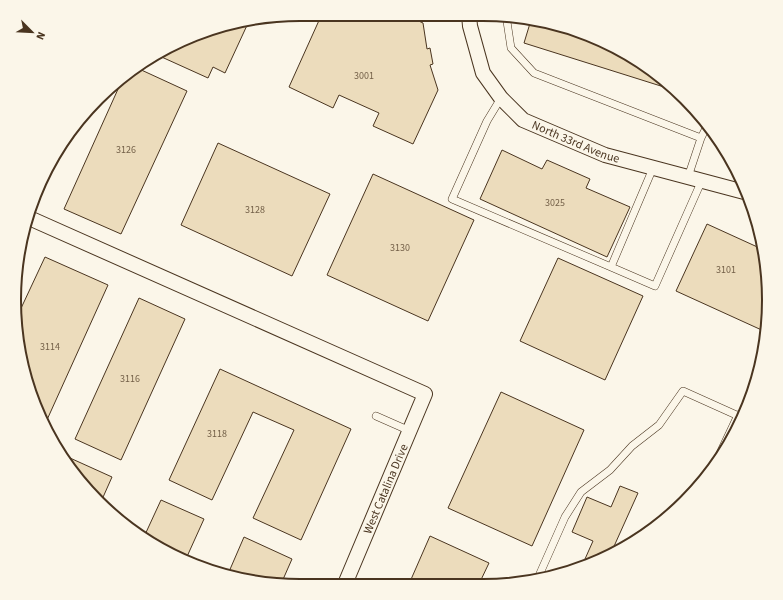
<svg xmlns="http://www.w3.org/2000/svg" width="783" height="600" font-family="'Source Sans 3',sans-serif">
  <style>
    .building { fill: #ecdcbc; stroke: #4a3520 }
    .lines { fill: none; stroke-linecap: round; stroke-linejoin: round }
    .service-casing { stroke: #4a3520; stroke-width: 8 }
    .minor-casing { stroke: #4a3520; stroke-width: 16 }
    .service { stroke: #fbf6e9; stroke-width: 7 }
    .minor { stroke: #fbf6e9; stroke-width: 14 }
    .labels { text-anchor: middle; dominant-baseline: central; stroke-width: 3; stroke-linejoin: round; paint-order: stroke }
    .number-label { font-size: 10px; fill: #725f47 }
    .street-label { font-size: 12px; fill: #4a3520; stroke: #fbf6e9 }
    .rim { fill: none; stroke: #4a3520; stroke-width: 2 }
  </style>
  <rect width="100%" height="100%" fill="#fbf6e9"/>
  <!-- building -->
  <path class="building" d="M333,14H385L396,19L398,14H404L423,23L427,49L430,48L433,64L430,65L438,90L413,144L373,126L379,113L339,95L333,108L289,87L321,16L330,20Z
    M531,20L557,24L609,43L657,73L665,82L664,87L524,43Z
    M249,21L225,73L213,67L208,78L155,54L226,24Z
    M137,68L187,91L121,234L64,209L123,78Z
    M218,143L330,194L292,276L181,225Z
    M502,150L542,169L547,160L590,179L586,188L630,207L607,257L480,199Z
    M373,174L474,220L428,321L327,275Z
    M707,224L764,250L769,300L766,332L676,291Z
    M45,257L108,285L46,422L24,374L16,319Z
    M558,258L643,296L605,380L520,341Z
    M139,298L185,319L121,460L75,439Z
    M220,369L351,429L301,540L253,518L294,430L253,412L212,500L169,480Z
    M501,392L584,430L532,546L448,508Z
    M70,458L112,477L100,504L67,465Z
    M620,486L638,493L611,553L581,568L593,541L572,532L587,497L611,507Z
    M161,500L204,519L185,561L143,539Z
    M430,536L489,563L479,584H409Z
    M244,537L292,559L281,584H262L228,574Z"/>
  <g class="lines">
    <defs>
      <path id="service" d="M506,15L511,48L534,73L701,138
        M501,98L487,121L452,199L611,267L653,168
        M688,177L701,138L707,126
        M611,267L655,286L702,180
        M376,416L410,431
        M713,468L738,415
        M537,580L565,517L581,492L610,470L632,446L659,425L683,391L743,418"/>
      <g id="minor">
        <path id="s1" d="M469,15L470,26L483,73L501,98L523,120L605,155L748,193"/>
        <path d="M27,217L425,394L345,584"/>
      </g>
    </defs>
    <!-- service casing -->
    <use href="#service" class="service-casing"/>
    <!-- minor casing -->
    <use href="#minor" class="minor-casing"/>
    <!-- service -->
    <use href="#service" class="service"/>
    <!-- minor -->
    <use href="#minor" class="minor"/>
  </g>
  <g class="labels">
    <!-- number labels -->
    <g class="number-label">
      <text x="364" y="76">3001</text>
      <text x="126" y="150">3126</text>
      <text x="555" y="203">3025</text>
      <text x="255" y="210">3128</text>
      <text x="400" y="248">3130</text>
      <text x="726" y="270">3101</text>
      <text x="50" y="347">3114</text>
      <text x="130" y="379">3116</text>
      <text x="217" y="434">3118</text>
    </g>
    <!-- street labels -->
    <g class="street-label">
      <text stroke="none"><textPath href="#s1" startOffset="179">North 33rd Avenue</textPath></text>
      <text transform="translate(386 489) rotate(-67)">West Catalina Drive</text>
    </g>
  </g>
  <!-- crop -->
  <path d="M0 0H783V600H0ZM300 21H483A279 279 0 0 1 762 300V300A279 279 0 0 1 483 579H300A279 279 0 0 1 21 300V300A279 279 0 0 1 300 21Z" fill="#fbf6e9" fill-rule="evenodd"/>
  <path class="rim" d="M300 21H483A279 279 0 0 1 762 300V300A279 279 0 0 1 483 579H300A279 279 0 0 1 21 300V300A279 279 0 0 1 300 21Z"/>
  <!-- north arrow -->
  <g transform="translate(32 32) rotate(114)" stroke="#fbf6e9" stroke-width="3" paint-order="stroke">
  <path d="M0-3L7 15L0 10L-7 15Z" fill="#4a3520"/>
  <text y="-6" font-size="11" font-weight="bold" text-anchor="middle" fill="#4a3520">N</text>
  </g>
</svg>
